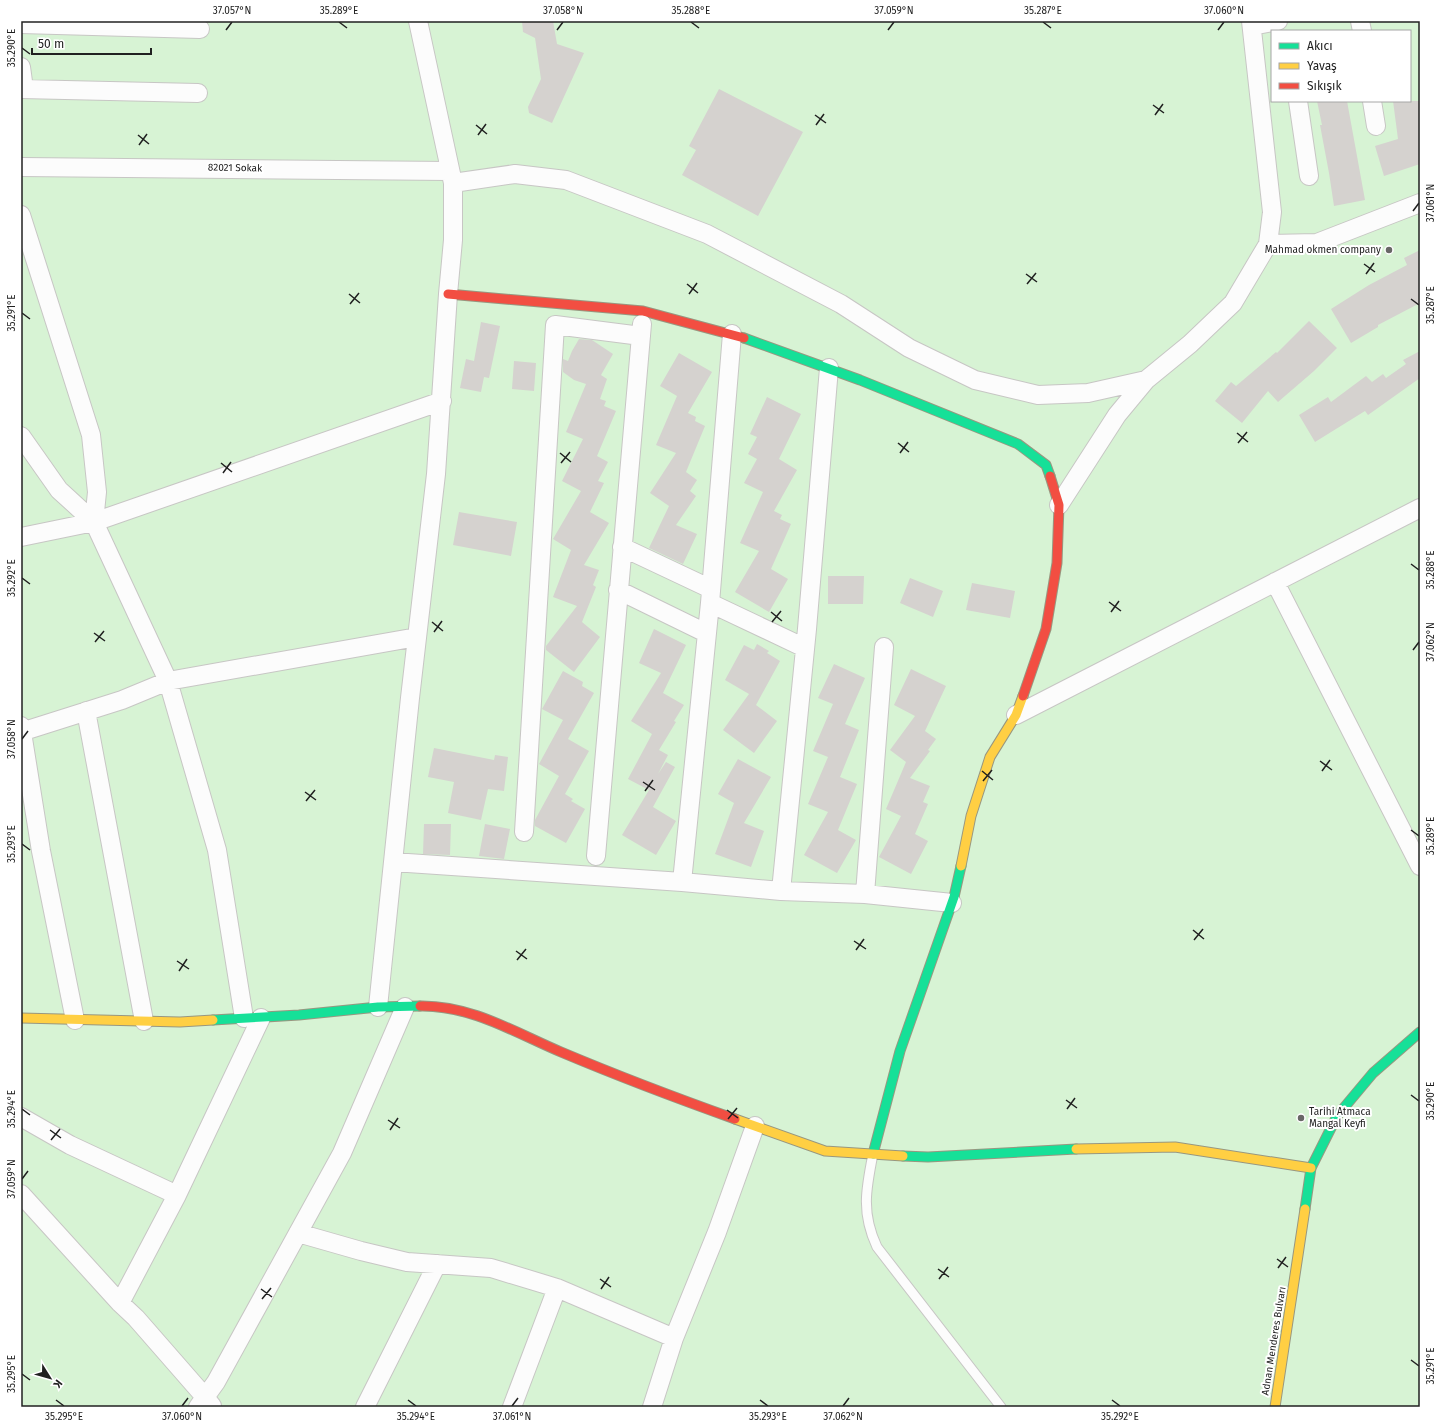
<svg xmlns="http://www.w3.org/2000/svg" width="1441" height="1428" font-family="'Fira Sans',sans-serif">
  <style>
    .park { fill: #d7f3d4; fill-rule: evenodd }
    .building { fill: #d5d2cf }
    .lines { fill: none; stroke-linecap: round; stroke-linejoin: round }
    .lane-casing { stroke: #c7c6c4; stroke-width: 11 }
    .street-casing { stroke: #c7c6c4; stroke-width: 20 }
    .fast-casing { stroke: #989780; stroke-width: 11 }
    .slow-casing { stroke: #989780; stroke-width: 11 }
    .jam-casing { stroke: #989780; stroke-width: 11 }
    .lane { stroke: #fcfcfc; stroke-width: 9 }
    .street { stroke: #fcfcfc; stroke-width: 18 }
    .fast { stroke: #16e098; stroke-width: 9 }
    .slow { stroke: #ffcf43; stroke-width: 9 }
    .jam { stroke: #f24e42; stroke-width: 9 }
    .ticks { fill: none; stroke: #202020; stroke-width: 1.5 }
    .poi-dot { fill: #686766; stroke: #fff; stroke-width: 1.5 }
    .labels { text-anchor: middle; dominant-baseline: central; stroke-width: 4; stroke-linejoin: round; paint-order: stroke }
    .street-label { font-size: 10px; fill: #202020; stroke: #fff }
    .poi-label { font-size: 10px; fill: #202020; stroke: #fff; text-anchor: end }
    .neatline { fill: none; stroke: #202020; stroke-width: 1.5 }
    .ticks-label { font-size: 10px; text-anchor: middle; fill: #202020 }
  </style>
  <rect width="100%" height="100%" fill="#eeebe8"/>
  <!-- park -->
  <path class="park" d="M21,21H1420V1407H21ZM1272,31H1410V101H1272Z"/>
  <!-- building -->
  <path class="building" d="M522,21H553L557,44L584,53L552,123L529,113L528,107L541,79L535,38L523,32Z
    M719,89L803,132L758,216L682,175L696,150L689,146Z
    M1317,101H1347L1365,200L1334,206L1329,173L1320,125H1322Z
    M1393,101H1420V164L1384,176L1375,146L1398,139Z
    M1420,250V303L1378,325V327L1351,343L1331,309L1369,285L1407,265L1404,258Z
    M1309,321L1337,348L1314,371L1278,402L1268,391L1242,423L1215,401L1231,382L1236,386L1276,352L1277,353Z
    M481,322L500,326L489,378L484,377L481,392L460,388L466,359L474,361Z
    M579,339L592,340L613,354L601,375L607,379L600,399L606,401L604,406L616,411L597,456L608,462L598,481L604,483L590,512L609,523L584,565L599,570L593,585L596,587L582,622L600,637L574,672L546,650V646L577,606L553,597L571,550L553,539L581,491L562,481L583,439L566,432L586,384L574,380L563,372V359L568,361L572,351Z
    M1420,351V378L1368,415L1365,411L1315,442L1299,415L1328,397L1331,402L1366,376L1372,382L1383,374L1386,378L1406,364L1403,360Z
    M679,353L712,372L688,413L696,417L695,421L705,426L686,472L697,480L690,491L696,496L676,525L697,534L683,564L649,548L669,506L650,493L676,453L656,445L677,396L660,386Z
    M514,361L536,363L534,391L512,389Z
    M767,397L801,414L779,459L797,470L774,511L782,515L780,519L791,524L771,569L788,579L769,612L735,592L759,551L740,543L763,492L744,483L757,459L748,454L757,437L750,434Z
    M459,512L517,522L511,556L453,545Z
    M828,576H864L863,604H828Z
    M910,578L943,591L933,617L900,603Z
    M972,583L1015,591L1010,618L966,610Z
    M654,629L686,645L663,693L684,705L674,721L676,722L659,750L668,755L658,774L666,762L675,767L653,807L676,821L656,855L622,835L649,790L628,779L652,734L631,721L661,673L639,663Z
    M757,644L769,651L767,653L780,661L756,705L777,721L754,753L723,730L749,694L725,680L744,645L754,650Z
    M834,664L865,678L845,724L859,730L840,777L857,784L838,830L856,840L837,873L804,855L828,812L808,804L828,757L813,751L833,704L818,698Z
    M911,669L946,686L925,731L936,739L928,750L930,751L910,778L930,786L923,802L928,804L915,834L928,841L911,874L879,857L901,816L886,809L906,762L890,750L915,716L894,705Z
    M563,671L583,682L582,686L594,693L568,739L589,751L565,794L573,799L571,801L585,809L566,843L535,826V820L559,776L539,764L563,720L542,709Z
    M434,748L494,760L495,755L508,757L504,791L488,789L481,820L448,813L454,782L428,777Z
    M738,759L771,777L744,823L764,831L751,867L715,854L734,803L718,794Z
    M424,824H451L450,855L423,854Z
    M485,824L510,829L504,859L479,856Z"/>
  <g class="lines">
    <defs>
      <path id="lane" d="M873,1154C866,1189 861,1213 877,1247L1001,1407"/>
      <path id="street" d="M1360,21L1362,31
        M21,24L200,29
        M1252,26L1278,21
        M21,67L24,89
        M21,89L198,93
        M1298,101L1309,176
        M1372,101L1376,126
        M21,167L449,171
        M453,183L515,174L566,180L707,234L841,304L909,348L975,380L1038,395L1088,393L1146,380
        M21,215L91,435L97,492L94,522
        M1268,244L1317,243L1420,203
        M21,436L59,490L94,522L168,681L217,850L244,1018
        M1059,505L1117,415L1146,380L1190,344L1233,303L1268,244L1272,212L1251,21
        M21,537L94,522L442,401
        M622,547L711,589
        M1275,582L1420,866
        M618,590L706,633
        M710,603L805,648
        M86,711L144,1021
        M1016,715L1420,508
        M21,726L41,851L75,1020
        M21,732L122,700L168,681L417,637
        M524,832L555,325L641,336
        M596,856L642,324
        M393,862L682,882L781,891L807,629L829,368
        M682,882L710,603L732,334
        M781,891L865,894L952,903
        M865,894L884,647
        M378,1007L410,698L436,474L448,294L453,240V183L418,21
        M21,1117L70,1145L177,1195
        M21,1194L120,1303L136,1318L205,1397L212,1406
        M298,1233L361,1251L407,1262L491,1268L557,1288L674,1338
        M120,1303L177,1195L261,1018
        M198,1407L216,1382L342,1153L405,1007
        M365,1407L437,1264
        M512,1407L557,1288
        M652,1407L674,1338L717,1232L755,1126"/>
      <path id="fast" d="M744,338L860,380L1018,444L1046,465L1050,476
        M213,1020L299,1015L378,1007L420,1006
        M873,1154L900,1051L954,897L961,866
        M903,1156L928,1157L1076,1149
        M1305,1209L1311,1168L1337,1116L1373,1073L1420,1032"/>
      <path id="slow" d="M961,866L971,816L990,757L1016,715L1023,696
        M21,1018L180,1022L213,1020
        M735,1119L825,1151L903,1156
        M1076,1149L1175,1147L1311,1168
        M1275,1407L1305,1209"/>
      <path id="jam" d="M448,294L643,311L744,338
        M1023,696L1046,629L1057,563L1059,505L1050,476
        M420,1006C471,1005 516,1033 561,1052C618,1076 676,1098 735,1119"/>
    </defs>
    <!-- lane casing -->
    <use href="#lane" class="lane-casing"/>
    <!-- street casing -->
    <use href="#street" class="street-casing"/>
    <!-- fast casing -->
    <use href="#fast" class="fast-casing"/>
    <!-- slow casing -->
    <use href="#slow" class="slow-casing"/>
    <!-- jam casing -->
    <use href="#jam" class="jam-casing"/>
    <!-- lane -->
    <use href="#lane" class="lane"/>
    <!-- street -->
    <use href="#street" class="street"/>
    <!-- fast -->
    <use href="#fast" class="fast"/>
    <!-- slow -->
    <use href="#slow" class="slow"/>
    <!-- jam -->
    <use href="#jam" class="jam"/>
  </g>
  <!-- ticks -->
  <path class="ticks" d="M339,22L347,28M691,22L699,28M1043,22L1051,28M226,30L232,22M557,30L563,22M888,30L894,22M1218,30L1224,22M22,48L30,54M1153,105L1164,113M815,115L826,123M1155,115L1163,104M476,125L487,134M816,125L824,114M138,135L149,144M478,135L486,124M139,145L147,134M1413,211L1419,203M1364,264L1375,272M1026,274L1037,282M1366,274L1374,263M687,284L698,293M1027,284L1036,273M349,294L360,303M689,294L697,283M1411,299L1419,305M350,304L359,293M22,313L30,319M1237,433L1248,442M898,443L909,452M1238,443L1247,432M560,453L571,462M900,453L908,442M221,463L232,472M561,463L570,452M223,473L231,462M1411,564L1419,570M22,578L30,584M1109,602L1121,611M771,612L782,621M1111,612L1119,601M432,622L443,631M772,622L781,611M434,632L442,621M94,633L105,641M95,642L104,631M1413,650L1419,642M22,739L28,731M1320,761L1332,770M982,771L993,780M1322,771L1330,760M983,781L992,770M643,782L655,790M645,791L653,780M305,792L316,800M306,801L315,790M1411,830L1419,836M22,844L30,850M1193,930L1204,939M1194,940L1203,929M854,941L866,949M856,950L864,939M516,951L527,959M517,960L526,949M177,961L189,969M179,971L187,959M1411,1095L1419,1101M1066,1100L1077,1108M22,1109L30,1115M1067,1109L1075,1098M727,1110L738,1118M728,1119L737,1108M388,1120L400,1128M50,1130L61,1138M390,1130L398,1118M51,1140L60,1129M22,1179L28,1171M1277,1259L1288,1267M1278,1268L1286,1257M938,1269L949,1277M600,1279L611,1287M939,1279L948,1267M261,1289L272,1297M601,1289L609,1277M262,1299L271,1288M1411,1360L1419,1366M22,1374L30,1380M56,1400L64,1406M408,1400L416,1406M760,1400L768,1406M1112,1400L1120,1406M182,1406L188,1398M512,1406L518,1398M843,1406L849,1398"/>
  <!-- markers -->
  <g class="poi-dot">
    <circle cx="1389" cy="250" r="4"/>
    <circle cx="1301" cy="1118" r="4"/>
  </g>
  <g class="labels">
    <!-- street labels -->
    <g class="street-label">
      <text transform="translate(235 168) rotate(1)">82021 Sokak</text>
      <text transform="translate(1274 1341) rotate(-81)">Adnan Menderes Bulvarı</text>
    </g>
    <!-- poi labels -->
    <g class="poi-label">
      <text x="1381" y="250">Mahmad okmen company</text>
      <text x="1309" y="1112" text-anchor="start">Tarihi Atmaca<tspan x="1309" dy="12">Mangal Keyfi</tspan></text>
    </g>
  </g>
  <!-- border -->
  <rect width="1441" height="1428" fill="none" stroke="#ffffff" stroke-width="44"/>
  <!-- legend -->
  <rect x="1271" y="30" width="140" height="72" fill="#ffffff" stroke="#a6a6a6"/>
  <rect x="1279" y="43" width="20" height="6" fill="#16e098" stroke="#a6a6a6"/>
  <text x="1307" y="50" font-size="12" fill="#202020">Akıcı</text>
  <rect x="1279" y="63" width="20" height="6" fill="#ffcf43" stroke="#a6a6a6"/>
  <text x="1307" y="70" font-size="12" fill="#202020">Yavaş</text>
  <rect x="1279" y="83" width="20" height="6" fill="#f24e42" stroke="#a6a6a6"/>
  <text x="1307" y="90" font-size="12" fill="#202020">Sıkışık</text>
  <!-- north arrow -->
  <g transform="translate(50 1378) rotate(127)" stroke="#ffffff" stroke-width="3" paint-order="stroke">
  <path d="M0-3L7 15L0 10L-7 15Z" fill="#202020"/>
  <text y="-6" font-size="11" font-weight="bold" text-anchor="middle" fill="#202020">K</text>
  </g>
  <!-- scale -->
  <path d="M32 48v6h119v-6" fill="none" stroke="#202020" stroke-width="2"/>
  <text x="38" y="48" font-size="12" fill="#202020" stroke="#ffffff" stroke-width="3" paint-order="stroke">50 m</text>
  <rect x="22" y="22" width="1397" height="1384" class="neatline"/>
  <g class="ticks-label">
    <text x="232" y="14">37.057°N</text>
    <text x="339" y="14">35.289°E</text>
    <text x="563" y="14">37.058°N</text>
    <text x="691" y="14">35.288°E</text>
    <text x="894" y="14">37.059°N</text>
    <text x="1043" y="14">35.287°E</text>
    <text x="1224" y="14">37.060°N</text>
    <text transform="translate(11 48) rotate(-90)" y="4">35.290°E</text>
    <text transform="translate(1430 203) rotate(-90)" y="4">37.061°N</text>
    <text transform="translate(1430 305) rotate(-90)" y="4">35.287°E</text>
    <text transform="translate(11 313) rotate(-90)" y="4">35.291°E</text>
    <text transform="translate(1430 570) rotate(-90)" y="4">35.288°E</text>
    <text transform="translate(11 578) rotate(-90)" y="4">35.292°E</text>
    <text transform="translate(1430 642) rotate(-90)" y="4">37.062°N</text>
    <text transform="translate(11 739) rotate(-90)" y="4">37.058°N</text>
    <text transform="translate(1430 836) rotate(-90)" y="4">35.289°E</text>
    <text transform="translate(11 844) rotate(-90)" y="4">35.293°E</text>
    <text transform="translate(1430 1101) rotate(-90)" y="4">35.290°E</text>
    <text transform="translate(11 1109) rotate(-90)" y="4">35.294°E</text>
    <text transform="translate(11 1179) rotate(-90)" y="4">37.059°N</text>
    <text transform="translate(1430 1366) rotate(-90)" y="4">35.291°E</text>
    <text transform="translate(11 1374) rotate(-90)" y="4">35.295°E</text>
    <text x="64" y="1420">35.295°E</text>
    <text x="182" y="1420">37.060°N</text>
    <text x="416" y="1420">35.294°E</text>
    <text x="512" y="1420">37.061°N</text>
    <text x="768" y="1420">35.293°E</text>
    <text x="843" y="1420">37.062°N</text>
    <text x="1120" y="1420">35.292°E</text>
  </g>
</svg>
